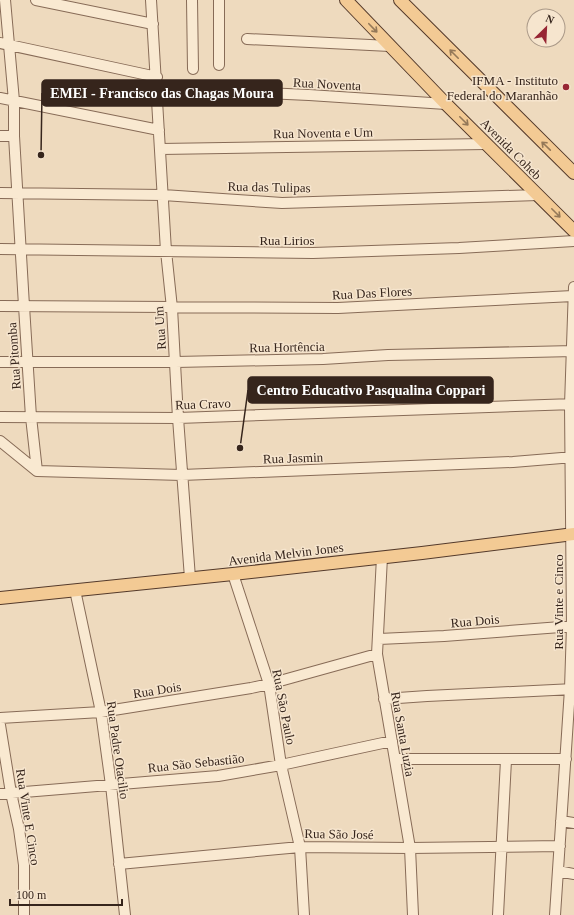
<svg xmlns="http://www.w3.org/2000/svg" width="574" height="915" font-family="Georgia,serif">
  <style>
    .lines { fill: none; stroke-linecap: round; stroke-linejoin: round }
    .minor-casing { stroke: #876b57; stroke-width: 12 }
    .major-casing { stroke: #543a2b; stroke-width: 14 }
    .minor { stroke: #f9e9d1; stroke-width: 10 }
    .major { stroke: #f3ca94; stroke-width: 12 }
    .oneway { stroke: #947858 }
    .poi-dot { fill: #972634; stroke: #f6e5ce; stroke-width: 1.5 }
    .labels { text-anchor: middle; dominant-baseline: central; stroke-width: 3; stroke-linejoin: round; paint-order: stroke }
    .poi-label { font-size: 13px; fill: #36251c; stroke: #f6e5ce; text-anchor: end }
    .street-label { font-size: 13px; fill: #36251c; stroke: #f6e5ce }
    .leader { fill: none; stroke: #36251c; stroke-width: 1.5 }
    .callout-dot { fill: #36251c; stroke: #f6e5ce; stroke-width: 1.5 }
    .callout { fill: #36251c; stroke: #36251c; stroke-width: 1.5 }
    .callout-label { font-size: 14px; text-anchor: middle; font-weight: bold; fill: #fff }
  </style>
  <rect width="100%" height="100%" fill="#eedabe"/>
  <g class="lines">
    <defs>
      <path id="minor" d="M5,0L14,101V136L24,306L31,417L37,471
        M36,0L153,24
        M151,0L166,251L172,308L178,418L190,578
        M192,0L193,69
        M219,0V65
        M247,39L390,46
        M0,43L157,77
        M157,88L309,95L446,104
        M0,98L159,130
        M0,136H14
        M161,149L486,144
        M0,193L163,195L282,203L538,195
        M0,249L313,253L459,248L574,241
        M0,306L338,308L573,296
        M0,362H176L323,359L388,355L574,351
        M0,417L178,418L574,404
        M0,441L37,471L182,475L513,462L574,457
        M382,557L377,654L410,848L413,915
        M233,574L269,684L281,765L300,847L304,915
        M75,590L101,712L111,785L125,915
        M379,639L444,636L574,626
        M384,699L427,696L574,689
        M0,718L101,712L251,688L269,684L377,654
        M0,725L11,793L19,829L24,865V915
        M395,759H566
        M0,794L218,776L281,765L392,741
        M561,821L574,823
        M119,864L300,847L410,848L560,846
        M558,871L574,874
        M498,915L506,760
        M555,915L570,689L572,626L570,405L574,287"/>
      <path id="major" d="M346,0L446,104L574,231
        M400,0L574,173
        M0,598L233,574L422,553L574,534"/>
    </defs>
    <!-- minor casing -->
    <use href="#minor" class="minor-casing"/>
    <!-- major casing -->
    <use href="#major" class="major-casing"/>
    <!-- minor -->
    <use href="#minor" class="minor"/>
    <!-- major -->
    <use href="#major" class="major"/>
  </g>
  <!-- one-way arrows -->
  <defs><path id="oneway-shaft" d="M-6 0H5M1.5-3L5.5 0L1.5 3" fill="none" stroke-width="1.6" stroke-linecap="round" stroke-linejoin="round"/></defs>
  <g class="oneway">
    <use href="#oneway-shaft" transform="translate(373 28) rotate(46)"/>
    <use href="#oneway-shaft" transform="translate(454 54) rotate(-135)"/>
    <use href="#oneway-shaft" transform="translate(464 121) rotate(45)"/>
    <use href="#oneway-shaft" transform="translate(546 146) rotate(-136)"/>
    <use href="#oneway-shaft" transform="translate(556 213) rotate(45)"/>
  </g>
  <!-- markers -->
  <circle class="poi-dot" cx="566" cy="87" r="4"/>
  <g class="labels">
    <!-- poi labels -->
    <g class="poi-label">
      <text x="558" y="80">IFMA - Instituto<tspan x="558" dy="15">Federal do Maranhão</tspan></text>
    </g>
    <!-- street labels -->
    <g class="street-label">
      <text transform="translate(327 84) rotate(3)">Rua Noventa</text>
      <text transform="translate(323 133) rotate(-1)">Rua Noventa e Um</text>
      <text transform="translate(511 149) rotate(45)">Avenida Coheb</text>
      <text transform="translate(269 187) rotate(1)">Rua das Tulipas</text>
      <text x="287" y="240">Rua Lirios</text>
      <text transform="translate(372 293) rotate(-3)">Rua Das Flores</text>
      <text transform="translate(160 328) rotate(-94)">Rua Um</text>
      <text transform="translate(287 347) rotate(-1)">Rua Hortência</text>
      <text transform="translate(14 356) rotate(-94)">Rua Pitomba</text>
      <text transform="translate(203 404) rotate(-2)">Rua Cravo</text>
      <text transform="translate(293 458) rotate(-2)">Rua Jasmin</text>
      <text transform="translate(286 554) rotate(-7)">Avenida Melvin Jones</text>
      <text transform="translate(558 602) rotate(-90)">Rua Vinte e Cinco</text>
      <text transform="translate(475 621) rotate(-5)">Rua Dois</text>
      <text transform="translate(157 690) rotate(-9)">Rua Dois</text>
      <text transform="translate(284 707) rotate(79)">Rua São Paulo</text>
      <text transform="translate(403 734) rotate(80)">Rua Santa Luzia</text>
      <text transform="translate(118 750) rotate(82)">Rua Padre Otacilio</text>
      <text transform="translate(196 763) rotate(-6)">Rua São Sebastião</text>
      <text transform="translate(28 817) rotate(81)">Rua Vinte E Cinco</text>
      <text transform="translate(339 834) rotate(1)">Rua São José</text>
    </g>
  </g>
  <!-- callouts -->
  <path class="leader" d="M41 155L42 93M240 448L248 390"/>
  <g class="callout-dot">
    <circle cx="41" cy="155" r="4"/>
    <circle cx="240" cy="448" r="4"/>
  </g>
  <g class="callout">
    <rect x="42" y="80" width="240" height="26" rx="4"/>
    <rect x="248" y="377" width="245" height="26" rx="4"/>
  </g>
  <g class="callout-label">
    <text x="162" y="98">EMEI - Francisco das Chagas Moura</text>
    <text x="371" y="395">Centro Educativo Pasqualina Coppari</text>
  </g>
  <!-- north arrow -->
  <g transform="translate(546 28) rotate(24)"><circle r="19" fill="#f6e5ce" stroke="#a99887"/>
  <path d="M0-3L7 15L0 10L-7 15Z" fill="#972634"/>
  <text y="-6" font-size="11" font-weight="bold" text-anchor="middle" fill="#36251c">N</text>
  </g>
  <!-- scale -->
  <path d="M10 899v6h112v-6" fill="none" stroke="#36251c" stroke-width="2"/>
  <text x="16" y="899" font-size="12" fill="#36251c" stroke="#f6e5ce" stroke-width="3" paint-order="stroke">100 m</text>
</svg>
